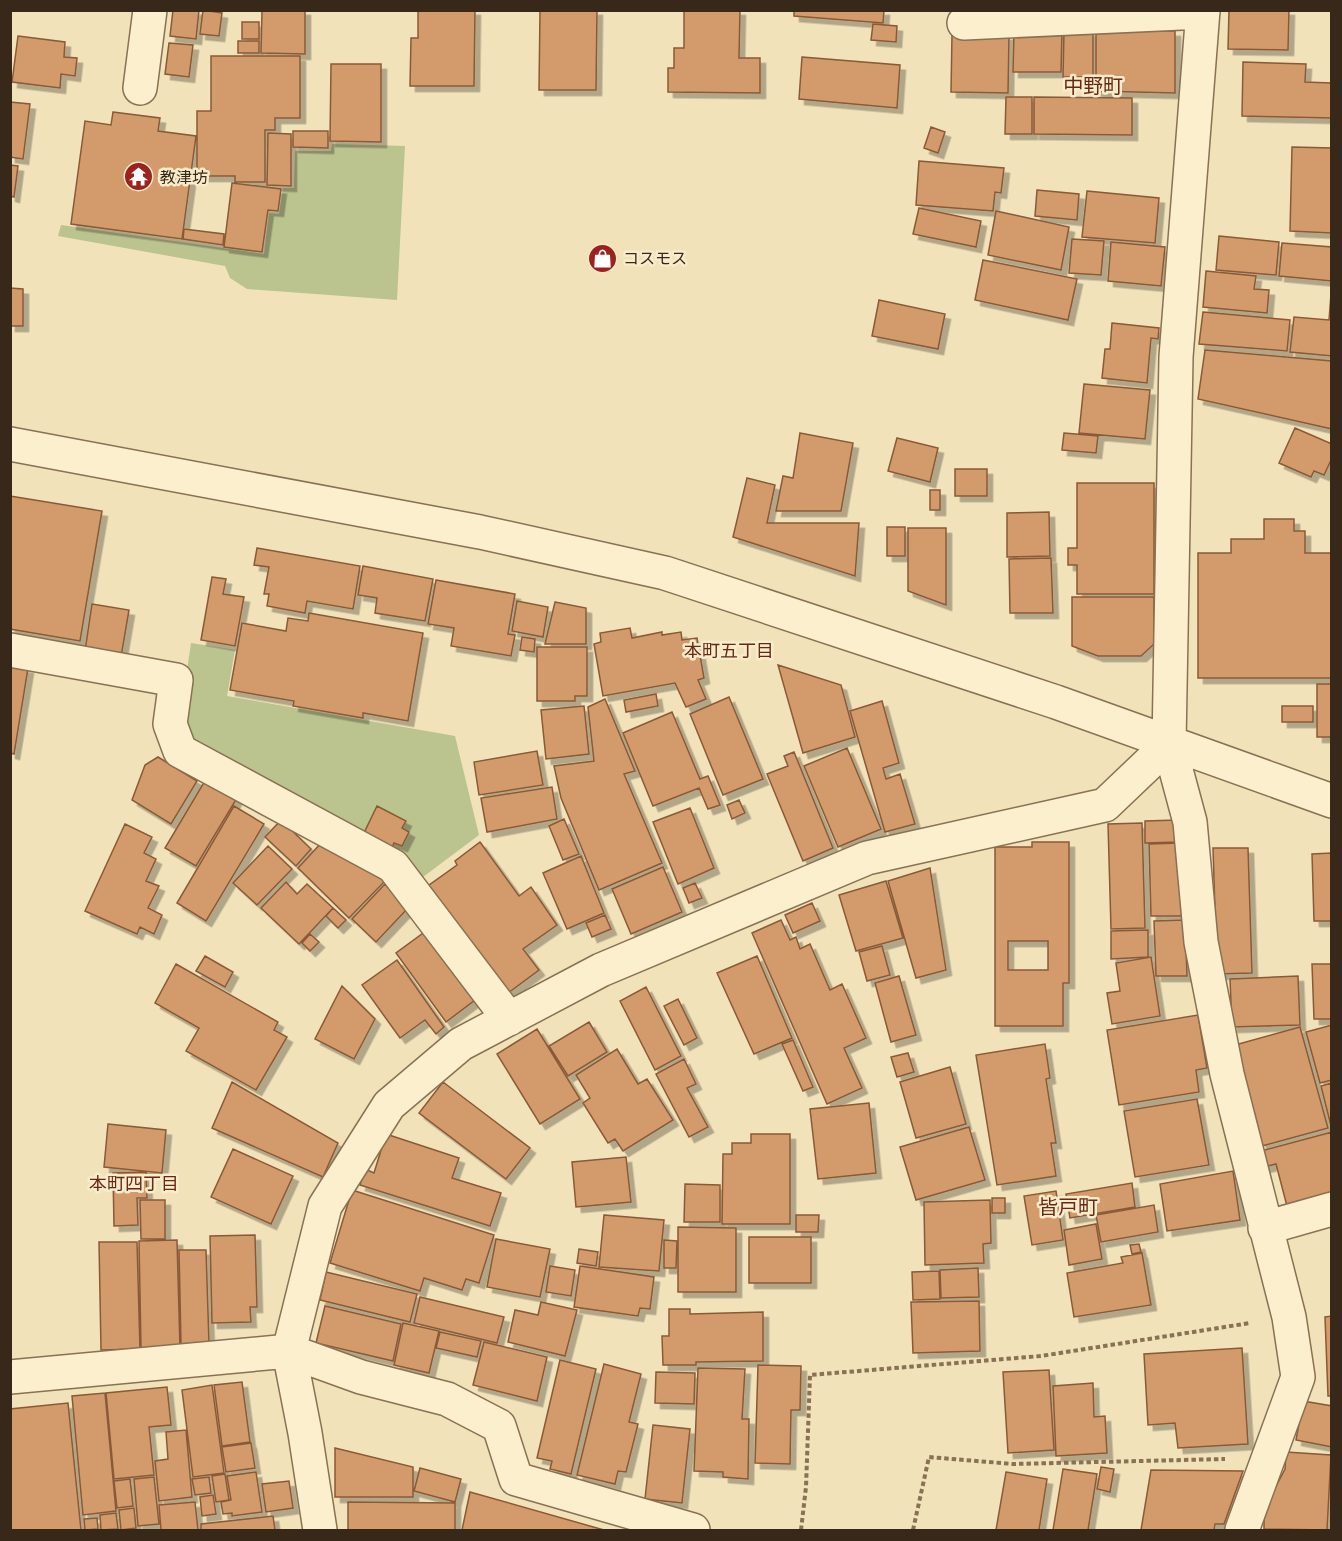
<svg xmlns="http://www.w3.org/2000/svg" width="1342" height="1541" font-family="'Times New Roman','Noto Sans JP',serif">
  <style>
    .cemetery { fill: #bbc38e }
    .building { fill: #d39a6c; stroke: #8a5a37; stroke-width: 1.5; fill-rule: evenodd; filter: url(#shadow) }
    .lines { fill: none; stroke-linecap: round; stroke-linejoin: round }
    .minor-casing { stroke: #897153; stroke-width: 36 }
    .path { stroke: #897153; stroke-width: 4; stroke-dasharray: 4.5 3; stroke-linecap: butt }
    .minor { stroke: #fcefcd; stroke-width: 33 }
    .labels { text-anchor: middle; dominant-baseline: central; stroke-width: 5; stroke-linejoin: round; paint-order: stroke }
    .poi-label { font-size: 16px; fill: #372819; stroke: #f8ecca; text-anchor: start }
    .neighbourhood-label { font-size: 18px; fill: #672915; stroke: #f8ecca }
    .quarter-label { font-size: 20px; fill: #672915; stroke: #f8ecca }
  </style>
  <defs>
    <filter id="shadow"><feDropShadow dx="5.5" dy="5.5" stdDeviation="0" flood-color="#0004"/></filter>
  </defs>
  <rect width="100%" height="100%" fill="#f1e2ba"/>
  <!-- cemetery -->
  <path class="cemetery" d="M332,144L405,146L397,300L247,289L230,278L225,266L58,236L61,225L264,254L269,213L279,214L283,188H294L295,151H331Z
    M191,643L235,650L227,696L455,736L479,835L415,883L188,743L182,704Z"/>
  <!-- building -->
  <path class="building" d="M173,10H199L196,39L170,36Z
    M203,10L222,13L219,36L200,34Z
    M262,10H305V54L261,53Z
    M418,10H475L474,86H410L411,38H418Z
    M540,10H597L596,90H539Z
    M684,10H740L739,58H760V93L668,92V68H674V48H684Z
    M794,10H884L883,23L794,16Z
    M1229,10H1289L1288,50L1228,49Z
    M242,22H259V39H242Z
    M873,24L897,26L896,42L871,40Z
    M1096,30L1175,31V93L1096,91Z
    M1014,31H1062L1061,72H1013Z
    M1064,31H1093V77H1063Z
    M952,34L1009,35L1008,93L951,92Z
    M18,36L65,42L64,57L77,58L75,76L61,74L60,88L12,82Z
    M238,41H259V53H238Z
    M169,43L193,45L189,77L165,74Z
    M211,56H300V118H275V130H265V182H235V176H197V111H211Z
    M802,57L900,65L897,108L799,99Z
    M1243,62L1306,64L1305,82L1332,83V118L1242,116Z
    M331,64H381V142L330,141Z
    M1006,97H1032V134H1005Z
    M1034,97L1132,98V135L1034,134Z
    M10,102L30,104L23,159L10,157Z
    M113,112L160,118L158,131L196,136L182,239L71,224L85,121L111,125Z
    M931,127L945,132L938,153L924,148Z
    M293,131H328V148L293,147Z
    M268,133L291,134V186L267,185Z
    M1292,147L1332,148V233L1290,231Z
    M919,161L1004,168L1001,193L995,192L993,211L916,205Z
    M10,165L18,166L14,197L10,196Z
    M232,183L281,189L278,211L268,210L262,252L224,247Z
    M1037,190L1079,194L1077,220L1035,216Z
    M1087,191L1159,198L1155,243L1082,237Z
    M919,208L981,221L976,247L913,234Z
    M996,211L1069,227L1061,270L988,255Z
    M184,229L224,234L223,245L183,239Z
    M1219,236L1279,242L1276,275L1216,270Z
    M1072,239L1104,241L1101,275L1069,273Z
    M1111,242L1165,247L1161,286L1108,281Z
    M1282,243L1332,247V281L1279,276Z
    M983,260L1077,279L1068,320L975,300Z
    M1206,271L1256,276L1254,289L1269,290L1267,313L1203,307Z
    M10,288L23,289V326H10Z
    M1331,294L1332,356L1290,352L1294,317L1329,320Z
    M879,300L945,314L938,349L872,336Z
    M1203,312L1290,320L1287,351L1199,344Z
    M1112,323L1159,328L1158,339L1151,338L1147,383L1102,378L1105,349H1110Z
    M1205,350L1332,361V429L1198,399Z
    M1084,384L1150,390L1145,439L1079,433Z
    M1295,428L1332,444V458L1324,475L1314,471L1311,477L1279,463Z
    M800,433L853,443L841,511H776L783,476L793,478Z
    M1064,433L1098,436L1096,453L1062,450Z
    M897,438L938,448L930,482L888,471Z
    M955,469H987V496H955Z
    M747,478L775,485L767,523H859L855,576L733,537Z
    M1077,483H1154V594H1077V565H1068V548H1077Z
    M930,490H940V510H930Z
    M10,496L102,511L80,641L10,629Z
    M1049,512L1050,556L1007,557V513Z
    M1264,519H1294V531H1305V553H1331L1332,678H1198V553H1231V539H1264Z
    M887,527H905V556H887Z
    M908,528H946V605L908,591Z
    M257,548L360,566L353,609L307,601L305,613L267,606L269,594H264L269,567L254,565Z
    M1051,558L1053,613H1010L1009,559Z
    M363,566L433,579L425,621L375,613L377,598L358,595Z
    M212,577L226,579L223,594L244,597L235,646L201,640Z
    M436,580L515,594L508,634L515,635L511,656L451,646L454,628L428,624Z
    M1072,597H1154V644L1141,656H1098L1072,646Z
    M517,601L548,607L543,637L512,631Z
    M555,602L586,608V644H545Z
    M92,604L129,610L121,657L85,651Z
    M309,613L423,633L408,721L363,713V718L293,706L294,701L230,690L242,623L286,631L288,618L308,621Z
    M630,628L632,638L662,632V635L681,632L682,640L697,638L704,678L698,680L706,699L686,707L675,683L603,696L594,644L601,642L600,633Z
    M522,637L535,639L534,652L520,650Z
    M537,647H587V696H575V701H537Z
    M10,665L28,668L14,754L10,753Z
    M778,665L841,685L855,737L803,753Z
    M1317,684H1332V737H1317Z
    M656,694L658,706L626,712L624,700Z
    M729,697L763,779L723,795L690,714Z
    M605,699L635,771L624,774L662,863L599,890L561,798L554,766L594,761L588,707Z
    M882,701L899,763L883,768L886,779L900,774L915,824L885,832L850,711Z
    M584,706L589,754L546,759L541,710Z
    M1282,706H1313V722H1282Z
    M672,712L700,779L708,776L720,805L708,809L699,788L653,806L623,733Z
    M847,748L881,829L838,847L804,766Z
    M537,751L543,785L479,795L474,762Z
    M794,752L833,848L803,861L767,774L788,766L784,756Z
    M158,757L197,781L171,824L132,800L145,765Z
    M206,779L237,798L196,866L165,848Z
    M552,787L557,819L487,832L481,798Z
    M739,800L745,813L732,819L727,805Z
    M234,806L264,824L206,921L177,903Z
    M377,806L406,821L402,828L409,832L402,846L394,843L391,850L363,835Z
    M690,808L714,868L678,884L653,822Z
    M564,819L579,854L563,860L549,826Z
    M281,820L311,849L296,866L265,837Z
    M1177,820L1178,842L1145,843V821Z
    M1142,823L1145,928L1111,929L1108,824Z
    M125,824L152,837L144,853L156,859L146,881L159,886L148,908L162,915L154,934L140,927L137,934L85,911Z
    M323,841L385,881L349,918L298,868Z
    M480,842L519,896L531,887L557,925L523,949L539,970L504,996L425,888L457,865L455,861Z
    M1032,842H1069V983H1063V1026H995V847H1032ZM1008,941H1048V970H1008Z
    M1180,843L1182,916H1151L1149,844Z
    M268,846L292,869L257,905L233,883Z
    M1213,848H1248L1252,973L1217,974Z
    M1332,853V921H1314L1312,854Z
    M581,856L604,913L567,929L543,873Z
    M663,867L682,912L631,934L612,889Z
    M930,868L946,970L916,978L888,881Z
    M886,881L903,938L856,951L839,895Z
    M286,882L297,894L307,884L333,908L299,944L261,908Z
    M695,883L702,898L689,903L683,888Z
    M385,884L409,907L376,942L352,919Z
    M812,903L820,921L793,933L785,915Z
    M333,908L346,920L338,928L326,916Z
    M605,915L611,929L592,937L586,923Z
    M781,920L790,940L796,937L800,949L810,944L830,990L842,984L866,1038L844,1048L862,1088L827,1104L752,933Z
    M1185,920L1187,976H1156L1154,921Z
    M430,928L479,997L446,1022L396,953Z
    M1148,930V957L1111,959V931Z
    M310,934L319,942L310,951L302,943Z
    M882,946L890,975L867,981L859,952Z
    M205,956L233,972L225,987L196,971Z
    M757,956L792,1038L754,1054L717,973Z
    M1151,957L1160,1016L1112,1024L1107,993L1120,991L1116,963Z
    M397,960L444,1027L436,1034L425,1020L400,1038L362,985Z
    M176,964L278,1022L274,1030L287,1037L256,1090L186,1051L199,1028L155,1003Z
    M1312,964H1332V1019H1314Z
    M899,976L916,1035L891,1042L875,983Z
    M1298,976L1300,1025L1232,1027L1230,979Z
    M342,986L375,1019L354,1059L315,1039Z
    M646,987L681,1056L655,1070L620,1001Z
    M678,999L697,1038L684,1045L664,1006Z
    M1198,1015L1207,1068L1196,1070L1199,1092L1119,1105L1107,1030Z
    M589,1022L607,1052L568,1076L549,1046Z
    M1332,1025V1080L1320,1083L1306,1032Z
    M1300,1027L1328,1128L1262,1146L1235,1045Z
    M537,1029L580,1099L540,1124L497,1054Z
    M793,1040L813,1087L803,1091L782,1044Z
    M1045,1044L1050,1078L1046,1079L1056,1143H1051L1056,1176L997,1185L976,1055Z
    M617,1049L638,1084L647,1079L673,1120L623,1151L615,1139L608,1143L583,1103L590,1098L576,1075Z
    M908,1053L914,1072L897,1077L891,1057Z
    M684,1059L696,1084L687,1088L708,1127L689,1137L656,1074Z
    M950,1067L966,1124L916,1138L900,1082Z
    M232,1082L338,1143L323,1177L212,1128Z
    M443,1082L530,1148L506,1179L419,1113Z
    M1332,1083V1125L1331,1126L1321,1086Z
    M1197,1099L1209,1165L1135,1177L1124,1111Z
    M869,1103L876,1173L818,1179L810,1109Z
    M108,1124L166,1130L162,1173L104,1167Z
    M969,1127L985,1180L916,1200L900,1147Z
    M1332,1132V1198L1288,1210L1276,1164L1264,1167L1261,1151Z
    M386,1134L459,1158L452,1178L501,1193L490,1226L360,1185L365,1169L374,1173Z
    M751,1134H790V1224H722L723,1154H732V1143H751Z
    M233,1149L293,1176L271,1224L211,1197Z
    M626,1157L631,1202L576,1207L572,1162Z
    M1233,1171L1240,1220L1167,1231L1160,1184Z
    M146,1172L147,1198H137L138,1225L114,1226L113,1173Z
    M1132,1183L1135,1207L1070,1218L1066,1194Z
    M685,1184L720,1185V1222H684Z
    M352,1190L494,1235L479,1283L466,1279L462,1290L424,1278L420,1291L330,1263Z
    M1056,1191L1063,1240L1032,1245L1024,1196Z
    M992,1198H1005V1213H992Z
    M140,1200H165V1239H141Z
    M990,1200L991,1243L983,1244L984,1263L925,1265L924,1202Z
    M1154,1205L1158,1232L1101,1242L1096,1215Z
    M604,1215L664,1220L659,1271L599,1267Z
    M796,1215H819L818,1232H796Z
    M1096,1224L1102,1259L1069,1265L1064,1230Z
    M678,1227L736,1228V1292H678Z
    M255,1235L257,1307H250L251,1322L212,1323L210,1236Z
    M749,1237H811V1283H749Z
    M496,1239L550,1249L540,1297L487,1287Z
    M177,1240L180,1348H141L139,1241Z
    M664,1240L677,1241L676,1268H664Z
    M99,1242H137L140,1349L101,1350Z
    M1139,1244L1141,1252L1132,1254L1130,1245Z
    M579,1249L598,1252L596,1266L577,1263Z
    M179,1250H206L209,1344H181Z
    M1142,1253L1151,1305L1074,1317L1067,1273L1123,1263L1121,1257Z
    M550,1266L575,1270L571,1296L546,1292Z
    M580,1266L654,1277L650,1309L640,1308L638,1316L574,1307Z
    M978,1268L979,1297L941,1298L940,1270Z
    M939,1271L940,1299L913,1300L912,1272Z
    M326,1272L417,1294L410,1322L320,1300Z
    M420,1297L504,1317L497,1343L414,1323Z
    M979,1301L980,1351L913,1353L911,1302Z
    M541,1302L577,1310L565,1356L508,1342L515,1310L538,1315Z
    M325,1306L401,1324L393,1361L316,1343Z
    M669,1309H690V1314L763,1312V1361L696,1362V1365H663L662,1336H669Z
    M1332,1316V1396H1328L1325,1317Z
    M403,1323L439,1331L429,1373L394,1365Z
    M440,1332L481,1341L477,1357L436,1348Z
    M484,1342L547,1357L537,1401L473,1385Z
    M1242,1348L1248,1444L1178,1448L1175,1423L1148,1425L1144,1354Z
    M560,1360L596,1369L571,1474L550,1469L552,1461L537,1458Z
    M604,1364L641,1374L629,1422L638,1424L626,1472L618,1471L615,1484L577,1475Z
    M758,1365L801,1366L800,1410H791L790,1464L755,1463Z
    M698,1368L745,1369L742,1419H749L748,1479L723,1477V1472L694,1471Z
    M1049,1370L1054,1450L1008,1453L1003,1372Z
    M656,1372L695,1373L694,1404L655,1403Z
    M242,1382L250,1442L222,1446L214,1385Z
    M1093,1383L1094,1417L1105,1416L1107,1453L1056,1456L1053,1386Z
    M212,1385L224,1473L193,1477L182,1390Z
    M167,1387L171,1425L149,1427L154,1475L114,1479L106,1393Z
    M105,1393L116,1511L83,1515L72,1396Z
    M1303,1401L1332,1406V1447L1296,1440Z
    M68,1403L81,1530H10V1409Z
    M653,1425L690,1429L682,1503L645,1499Z
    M186,1430L192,1497L159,1501L155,1461L168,1459L166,1432Z
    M251,1443L255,1468L226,1472L222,1447Z
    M335,1448L413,1467V1497H335Z
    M1286,1452L1331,1455L1327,1530L1264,1529V1509L1285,1469Z
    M1101,1467L1114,1469L1110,1492L1097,1489Z
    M420,1468L461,1479L455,1502L414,1491Z
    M1063,1469L1097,1474L1088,1530H1053Z
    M1151,1470L1243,1471L1224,1524H1215L1214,1530H1141Z
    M256,1472L262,1512L232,1516V1513L223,1514L221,1502L231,1500L227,1476Z
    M1006,1472L1047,1479L1039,1530H996Z
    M225,1474L229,1500L216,1502L212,1476Z
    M154,1477L159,1524L138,1526L134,1479Z
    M209,1477L211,1493L195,1495L192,1479Z
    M130,1479L133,1506L117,1508L114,1481Z
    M289,1481L293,1508L266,1512L262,1484Z
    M470,1492L604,1530H462Z
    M213,1495L216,1514L202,1516L200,1497Z
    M195,1502L198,1530H161L159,1505Z
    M348,1502L455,1503V1530H348Z
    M134,1508L136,1528L121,1530L119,1510Z
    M116,1513L118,1529L101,1530L100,1515Z
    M273,1516L275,1530H201V1524Z
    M97,1518L98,1529L85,1530L84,1519Z"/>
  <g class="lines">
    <defs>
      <path id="minor" d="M1203,10L1176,357L1169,744L1190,822L1201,942L1227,1074L1289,1317L1298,1377L1242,1530
        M964,23L1203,12
        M140,88L150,10
        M10,444L480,532L665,573L1056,702L1332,801
        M10,650L176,680L170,724L180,751L393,866L509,1019
        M1265,1228L1332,1209
        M10,1377L289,1351L361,1377L447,1399L499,1426L516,1479L693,1530
        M320,1530L305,1433L289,1351L325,1206L389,1105L461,1044L601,970L867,858L1105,805L1169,744"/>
    </defs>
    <!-- minor casing -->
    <use href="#minor" class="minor-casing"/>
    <!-- path -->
    <path class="path" d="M801,1530L806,1487L810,1375L1041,1356L1250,1323
      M913,1530L929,1457L1013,1464L1225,1459"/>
    <!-- minor -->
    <use href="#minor" class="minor"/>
  </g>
  <!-- icons -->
  <defs>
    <symbol id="temple-disc" viewBox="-11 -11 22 22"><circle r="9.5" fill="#9d211e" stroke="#f8ecca"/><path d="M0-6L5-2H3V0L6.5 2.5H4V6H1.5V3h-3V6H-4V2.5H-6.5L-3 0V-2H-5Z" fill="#fff"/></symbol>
    <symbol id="shop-disc" viewBox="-11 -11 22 22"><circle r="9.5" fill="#9d211e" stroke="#f8ecca"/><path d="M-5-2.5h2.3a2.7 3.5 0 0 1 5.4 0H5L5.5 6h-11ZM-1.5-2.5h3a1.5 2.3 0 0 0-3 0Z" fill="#fff"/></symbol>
  </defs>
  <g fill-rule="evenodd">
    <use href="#temple-disc" x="122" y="160" width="33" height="33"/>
    <use href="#shop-disc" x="586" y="242" width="33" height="33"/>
  </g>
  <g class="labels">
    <!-- poi labels -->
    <g class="poi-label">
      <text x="160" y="177">教津坊</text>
      <text x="623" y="258">コスモス</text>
    </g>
    <!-- neighbourhood labels -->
    <g class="neighbourhood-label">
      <text x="729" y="651">本町五丁目</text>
      <text x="134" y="1184">本町四丁目</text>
    </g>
    <!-- quarter labels -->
    <g class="quarter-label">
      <text x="1093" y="86">中野町</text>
      <text x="1068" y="1207">皆戸町</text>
    </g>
  </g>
  <!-- border -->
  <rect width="1342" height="1541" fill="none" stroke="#372819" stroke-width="24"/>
</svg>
